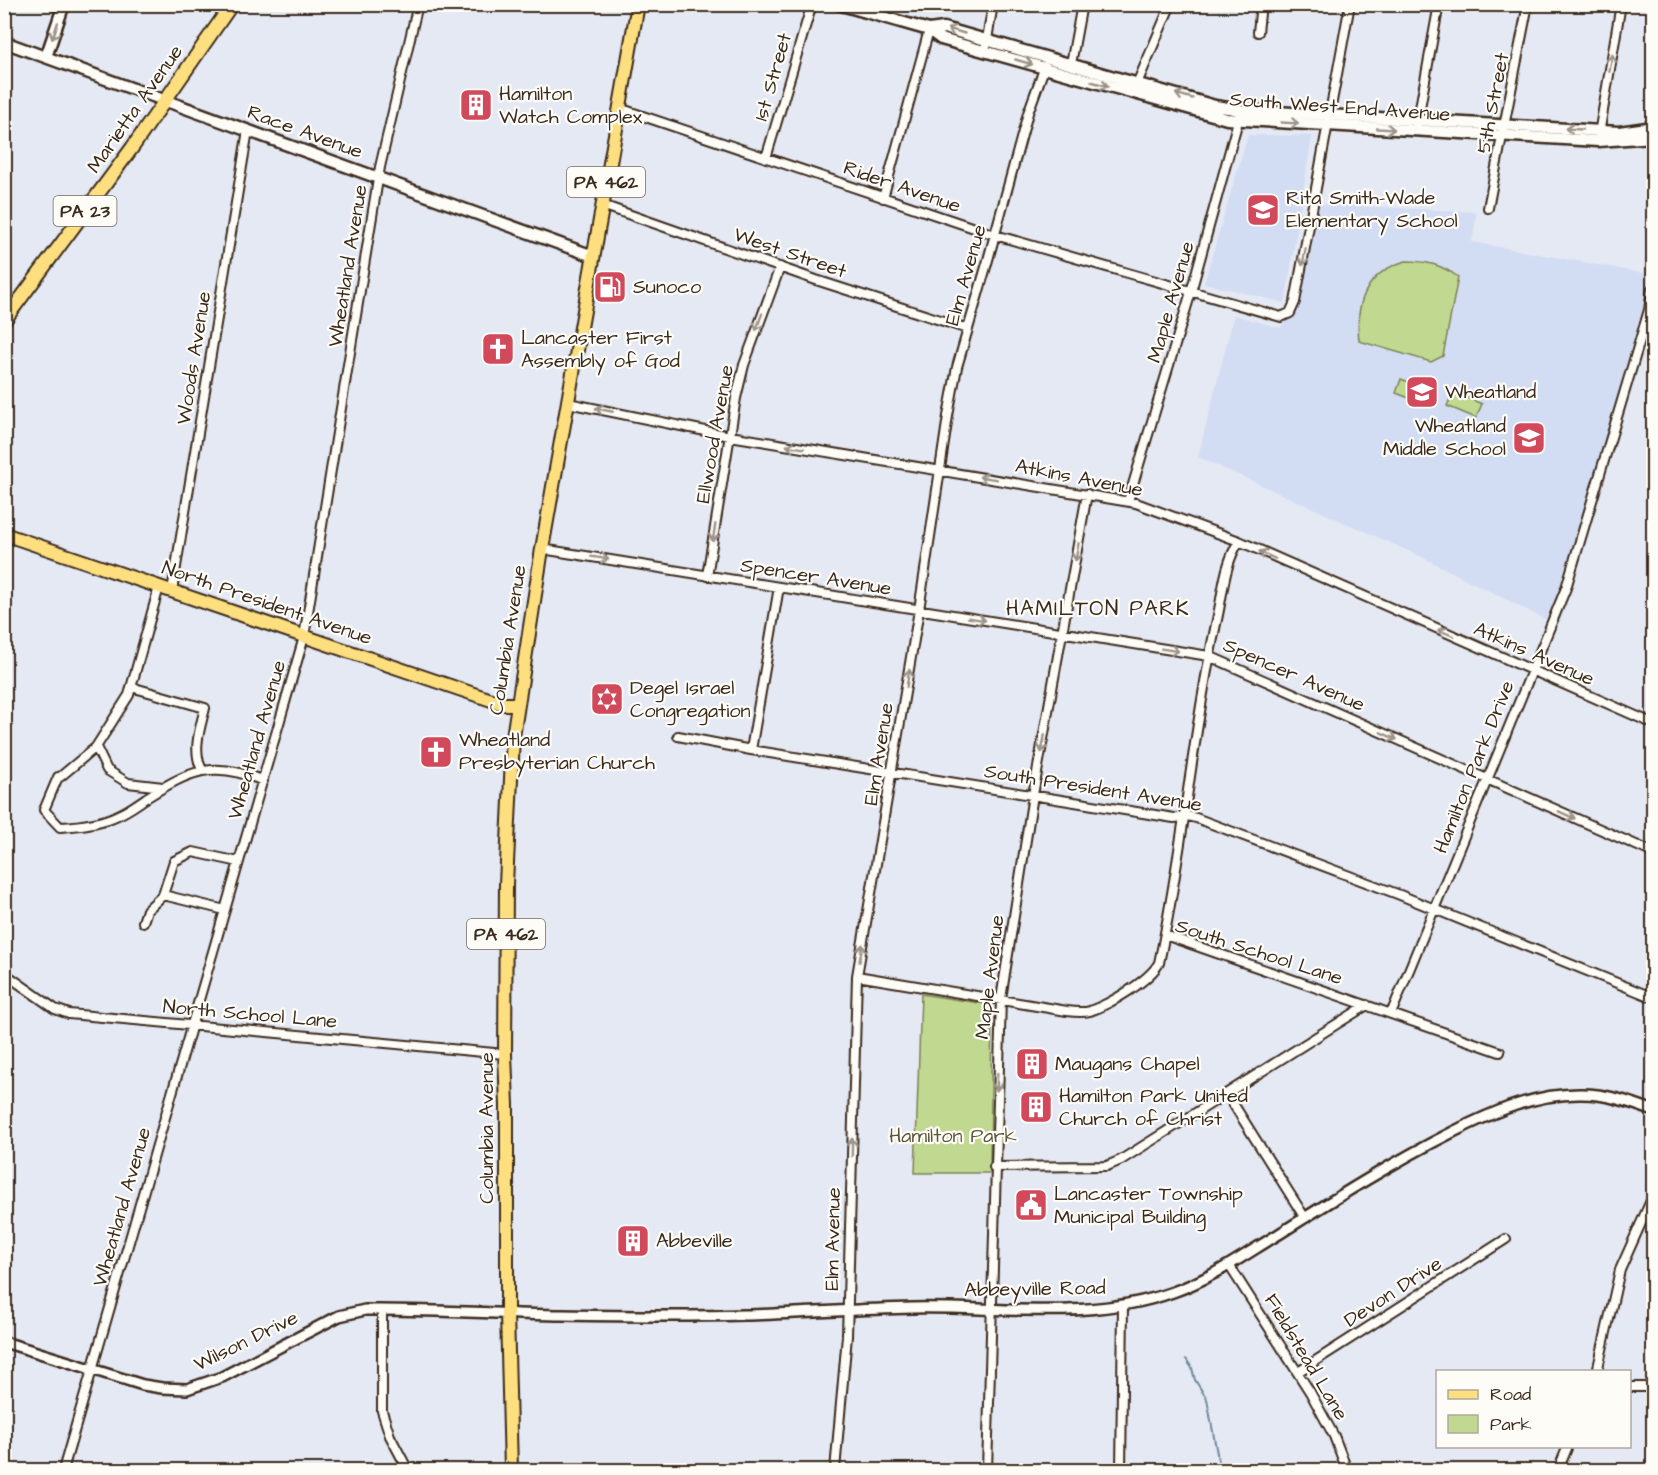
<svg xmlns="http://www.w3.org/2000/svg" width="1658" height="1475" font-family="'Architects Daughter',sans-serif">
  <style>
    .built { fill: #d2dcf2 }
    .green { fill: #c0d88f; stroke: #7e8156; stroke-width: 1.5 }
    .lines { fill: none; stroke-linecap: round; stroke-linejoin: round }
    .stream { stroke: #6f899c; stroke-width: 2 }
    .minor-casing { stroke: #3b2a1e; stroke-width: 12 }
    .tertiary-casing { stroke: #3b2a1e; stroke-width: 14 }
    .secondary-casing { stroke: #3b2a1e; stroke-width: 15 }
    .primary-casing { stroke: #3b2a1e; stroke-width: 16 }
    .minor { stroke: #fdfcf7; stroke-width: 8 }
    .tertiary { stroke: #fdfcf7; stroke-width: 9 }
    .secondary { stroke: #fdfcf7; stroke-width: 10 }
    .primary { stroke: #fddf80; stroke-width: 12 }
    .oneway { stroke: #9c938a }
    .labels { text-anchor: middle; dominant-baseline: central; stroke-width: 4.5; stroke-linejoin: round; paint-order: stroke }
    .shield { fill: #fdfcf7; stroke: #75695f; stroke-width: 1.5 }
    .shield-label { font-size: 18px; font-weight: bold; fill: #3b2a1e }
    .street-label { font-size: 20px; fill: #3b2a1e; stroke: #fdfcf7 }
    .poi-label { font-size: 20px; fill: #3b2a1e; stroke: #fdfcf7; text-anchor: start }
    .park-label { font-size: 20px; fill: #5c563a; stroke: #fdfcf7 }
    .neighbourhood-label { font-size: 21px; letter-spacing: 1.5px; fill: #3b2a1e; stroke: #fdfcf7 }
  </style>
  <rect width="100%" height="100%" fill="#e4e9f4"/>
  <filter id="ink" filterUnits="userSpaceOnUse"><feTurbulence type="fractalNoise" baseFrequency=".0167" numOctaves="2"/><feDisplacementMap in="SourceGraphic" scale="12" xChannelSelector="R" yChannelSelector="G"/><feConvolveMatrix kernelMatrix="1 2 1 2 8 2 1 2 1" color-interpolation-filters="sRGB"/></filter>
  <g filter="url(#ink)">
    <!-- built -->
    <path class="built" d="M1248,135L1312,136L1285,303L1204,283Z
      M1319,204L1477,212L1472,242L1653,275V314L1560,623L1543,618L1420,556L1198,457L1234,315L1280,328L1297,309Z"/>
    <!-- green -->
    <path class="green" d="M1406,261C1427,261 1442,265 1458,277L1443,356L1431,362L1359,341C1355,303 1366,272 1406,261Z
      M1401,379L1431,391L1425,404L1396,393Z
      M1453,392L1482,404L1476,418L1447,406Z
      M921,994L992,1005L990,1173H915Z"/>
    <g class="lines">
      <!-- stream -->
      <path class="stream" d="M1186,1359L1192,1368L1195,1380L1207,1399L1220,1470"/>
      <defs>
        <path id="minor" d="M1258,32L1261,4
          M985,51L993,4
          M1071,64L1082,4
          M1136,86L1171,4
          M619,108L995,235L1281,317L1290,313L1295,302L1350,4
          M1417,124L1439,4
          M1599,134L1621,4
          M766,158L812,4
          M883,198L929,30
          M602,205L816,280L968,329
          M1488,208L1528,4
          M568,403L730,436L1136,503L1239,541L1654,724
          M1128,501L1191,292L1239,117
          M542,549L1209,656L1654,853
          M707,576L736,398L744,365L780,267
          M159,587L129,695L96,747L60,777H58L44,810L60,827C79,826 100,824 118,815C128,811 137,804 146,798C189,771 214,759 263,781
          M172,591L248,130
          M131,687L205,708C200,729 192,750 202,770
          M678,736L751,750L1174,818L1187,816L1196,818L1400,895L1654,998
          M96,747L107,770L128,783L163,787
          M751,750L779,587
          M163,895L225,910
          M143,922L147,910L163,895L174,861L193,852L239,862
          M1165,935L1500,1052
          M4,973L55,1009L69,1014L505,1054
          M857,976L1067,1011C1074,1012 1083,1013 1090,1011C1110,1004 1149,981 1159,963C1183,851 1192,736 1216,624C1223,596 1223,567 1239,541
          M1391,1014L1566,588L1649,310L1652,289
          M1227,1094L1305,1218
          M994,1167L1107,1166L1121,1160L1367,1005
          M1229,1265L1310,1392L1334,1436L1347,1470
          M382,1310V1411L390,1436L408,1470
          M1298,1372L1506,1239
          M1597,1372L1620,1270L1654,1194
          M1630,1387H1654
          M63,1470L304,637L380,167L418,4
          M835,1470L847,1336L857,976L919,610L948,416L957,367L988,260L1028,113L1045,66
          M987,1470L1001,999L1033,795L1087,494
          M1121,1470L1123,1305
          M1558,1470L1568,1446"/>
        <path id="tertiary" d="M4,1342L143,1385L162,1388L187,1389L222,1377L339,1316L365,1310C430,1309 496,1314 561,1315C621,1316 682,1317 743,1315C799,1314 855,1309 912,1308C997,1306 1090,1322 1173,1292C1211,1279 1244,1255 1279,1234C1336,1198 1393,1162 1453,1132C1493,1112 1536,1093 1582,1094C1607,1094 1630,1102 1654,1111"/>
        <path id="secondary" d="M838,4L929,30L941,39L1227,119L1598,141L1654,137
          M929,30L944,28L1215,106L1241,110L1619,132L1654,127
          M4,42L593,256
          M46,57L64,4"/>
        <path id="primary" d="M4,321L132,148L232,4
          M4,534L503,704H517
          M511,1470L507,1313V1105L505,1054L506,884L513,737L542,549L638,4"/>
      </defs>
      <!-- minor casing -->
      <use href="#minor" class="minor-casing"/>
      <!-- tertiary casing -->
      <use href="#tertiary" class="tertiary-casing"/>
      <!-- secondary casing -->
      <use href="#secondary" class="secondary-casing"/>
      <!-- primary casing -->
      <use href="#primary" class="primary-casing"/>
      <!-- minor -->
      <use href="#minor" class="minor"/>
      <!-- tertiary -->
      <use href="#tertiary" class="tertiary"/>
      <!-- secondary -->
      <use href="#secondary" class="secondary"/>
      <!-- primary -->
      <use href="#primary" class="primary"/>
    </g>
    <!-- one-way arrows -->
    <defs><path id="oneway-shaft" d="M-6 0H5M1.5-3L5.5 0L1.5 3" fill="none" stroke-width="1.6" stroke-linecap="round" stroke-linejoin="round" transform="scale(1.5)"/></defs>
    <g class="oneway">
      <use href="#oneway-shaft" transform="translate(55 31) rotate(109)"/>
      <use href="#oneway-shaft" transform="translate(956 31) rotate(-164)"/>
      <use href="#oneway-shaft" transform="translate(1024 62) rotate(16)"/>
      <use href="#oneway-shaft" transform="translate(1611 63) rotate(-80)"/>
      <use href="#oneway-shaft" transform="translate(1100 84) rotate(16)"/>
      <use href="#oneway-shaft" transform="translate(1184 96) rotate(-164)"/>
      <use href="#oneway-shaft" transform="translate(1290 123) rotate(3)"/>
      <use href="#oneway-shaft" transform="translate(1386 129) rotate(3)"/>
      <use href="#oneway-shaft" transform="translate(1574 129) rotate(-177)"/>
      <use href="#oneway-shaft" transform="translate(1304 257) rotate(101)"/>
      <use href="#oneway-shaft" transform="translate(759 322) rotate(110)"/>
      <use href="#oneway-shaft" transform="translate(604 410) rotate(-169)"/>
      <use href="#oneway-shaft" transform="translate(795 447) rotate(-171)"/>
      <use href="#oneway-shaft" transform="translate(988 478) rotate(-171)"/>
      <use href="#oneway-shaft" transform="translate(714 533) rotate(99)"/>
      <use href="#oneway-shaft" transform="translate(1077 552) rotate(100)"/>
      <use href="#oneway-shaft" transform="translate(1267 555) rotate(-155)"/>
      <use href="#oneway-shaft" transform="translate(600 558) rotate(9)"/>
      <use href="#oneway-shaft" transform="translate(977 619) rotate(9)"/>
      <use href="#oneway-shaft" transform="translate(1446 633) rotate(-157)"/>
      <use href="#oneway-shaft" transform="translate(1170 650) rotate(9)"/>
      <use href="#oneway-shaft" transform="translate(908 678) rotate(-81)"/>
      <use href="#oneway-shaft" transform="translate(1389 736) rotate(24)"/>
      <use href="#oneway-shaft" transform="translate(1043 744) rotate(101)"/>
      <use href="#oneway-shaft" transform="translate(1567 815) rotate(24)"/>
      <use href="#oneway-shaft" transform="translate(861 953) rotate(-80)"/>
      <use href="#oneway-shaft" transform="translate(997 1082) rotate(92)"/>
      <use href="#oneway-shaft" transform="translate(852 1147) rotate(-89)"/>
    </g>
  </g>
  <!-- icons -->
  <defs>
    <symbol id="building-square" viewBox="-11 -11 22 22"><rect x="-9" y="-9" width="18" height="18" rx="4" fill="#d1495b" stroke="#fdfcf7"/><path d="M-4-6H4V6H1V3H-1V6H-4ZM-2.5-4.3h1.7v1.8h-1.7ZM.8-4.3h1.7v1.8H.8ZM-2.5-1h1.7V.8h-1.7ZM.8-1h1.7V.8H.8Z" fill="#fff"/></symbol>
    <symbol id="school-square" viewBox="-11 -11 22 22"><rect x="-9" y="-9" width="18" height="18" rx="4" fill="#d1495b" stroke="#fdfcf7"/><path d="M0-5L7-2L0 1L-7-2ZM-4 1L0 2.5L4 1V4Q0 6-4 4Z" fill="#fff"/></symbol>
    <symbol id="fuel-square" viewBox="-11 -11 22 22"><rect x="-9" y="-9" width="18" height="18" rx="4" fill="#d1495b" stroke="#fdfcf7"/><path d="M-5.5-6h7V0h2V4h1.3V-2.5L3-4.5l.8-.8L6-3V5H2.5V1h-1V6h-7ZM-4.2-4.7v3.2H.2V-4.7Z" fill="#fff"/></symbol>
    <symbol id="church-square" viewBox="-11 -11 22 22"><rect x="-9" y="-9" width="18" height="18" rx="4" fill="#d1495b" stroke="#fdfcf7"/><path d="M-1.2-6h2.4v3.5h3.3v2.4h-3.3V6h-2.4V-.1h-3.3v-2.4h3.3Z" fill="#fff"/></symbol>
    <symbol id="synagogue-square" viewBox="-11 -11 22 22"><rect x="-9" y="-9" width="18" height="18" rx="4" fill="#d1495b" stroke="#fdfcf7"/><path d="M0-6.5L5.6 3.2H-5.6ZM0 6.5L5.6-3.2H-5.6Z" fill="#fff"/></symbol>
    <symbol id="civic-square" viewBox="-11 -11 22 22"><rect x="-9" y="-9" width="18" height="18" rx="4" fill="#d1495b" stroke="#fdfcf7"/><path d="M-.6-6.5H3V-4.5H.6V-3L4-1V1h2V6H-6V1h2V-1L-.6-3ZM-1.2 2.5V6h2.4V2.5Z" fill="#fff"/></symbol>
  </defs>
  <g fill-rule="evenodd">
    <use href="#building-square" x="457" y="86" width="38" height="38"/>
    <use href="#school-square" x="1244" y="191" width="38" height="38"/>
    <use href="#fuel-square" x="591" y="268" width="38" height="38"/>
    <use href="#church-square" x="479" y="330" width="38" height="38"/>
    <use href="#school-square" x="1403" y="373" width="38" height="38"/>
    <use href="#school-square" x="1510" y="419" width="38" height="38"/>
    <use href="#synagogue-square" x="588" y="680" width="38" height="38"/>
    <use href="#church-square" x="417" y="733" width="38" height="38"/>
    <use href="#building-square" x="1013" y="1045" width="38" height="38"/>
    <use href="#building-square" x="1017" y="1088" width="38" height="38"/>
    <use href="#civic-square" x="1012" y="1186" width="38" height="38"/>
    <use href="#building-square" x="614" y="1222" width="38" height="38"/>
  </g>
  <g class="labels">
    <!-- shield labels -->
    <g class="shield">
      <rect x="567" y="167" width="78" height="30" rx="4.5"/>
      <rect x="53.5" y="196" width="63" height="30" rx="4.5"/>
      <rect x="467" y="919" width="78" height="30" rx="4.5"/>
    </g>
    <g class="shield-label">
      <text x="606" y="182">PA 462</text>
      <text x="85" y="211">PA 23</text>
      <text x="506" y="934">PA 462</text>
    </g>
    <!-- street labels -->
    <g class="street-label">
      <text transform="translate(773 77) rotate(-74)">1st Street</text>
      <text transform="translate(1493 103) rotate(-79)">5th Street</text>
      <text transform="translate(1340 107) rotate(4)">South West End Avenue</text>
      <text transform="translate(135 109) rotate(-55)">Marietta Avenue</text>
      <text transform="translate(305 132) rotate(20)">Race Avenue</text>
      <text transform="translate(902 187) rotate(19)">Rider Avenue</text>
      <text transform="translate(790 253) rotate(19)">West Street</text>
      <text transform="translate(348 266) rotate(-81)">Wheatland Avenue</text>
      <text transform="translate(966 275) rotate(-74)">Elm Avenue</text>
      <text transform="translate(1171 302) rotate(-74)">Maple Avenue</text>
      <text transform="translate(194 358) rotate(-81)">Woods Avenue</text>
      <text transform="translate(715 434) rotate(-80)">Ellwood Avenue</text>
      <text transform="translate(1079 478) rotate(11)">Atkins Avenue</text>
      <text transform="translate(816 577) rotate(9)">Spencer Avenue</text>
      <text transform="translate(267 603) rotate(19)">North President Avenue</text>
      <text transform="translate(508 640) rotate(-81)">Columbia Avenue</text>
      <text transform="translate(1534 654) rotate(24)">Atkins Avenue</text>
      <text transform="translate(1294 675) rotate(24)">Spencer Avenue</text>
      <text transform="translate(257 740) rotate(-74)">Wheatland Avenue</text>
      <text transform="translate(879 754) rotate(-81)">Elm Avenue</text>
      <text transform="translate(1474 767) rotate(-68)">Hamilton Park Drive</text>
      <text transform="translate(1093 788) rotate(9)">South President Avenue</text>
      <text transform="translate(1259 952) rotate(18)">South School Lane</text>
      <text transform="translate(990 977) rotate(-83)">Maple Avenue</text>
      <text transform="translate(250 1014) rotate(5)">North School Lane</text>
      <text transform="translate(487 1128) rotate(-90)">Columbia Avenue</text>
      <text transform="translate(122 1207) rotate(-74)">Wheatland Avenue</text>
      <text transform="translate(833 1239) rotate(-89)">Elm Avenue</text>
      <text transform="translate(1035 1289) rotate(-1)">Abbeyville Road</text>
      <text transform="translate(1393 1292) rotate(-33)">Devon Drive</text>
      <text transform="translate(246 1341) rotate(-26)">Wilson Drive</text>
      <text transform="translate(1306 1357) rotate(59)">Fieldstead Lane</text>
    </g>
    <!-- poi labels -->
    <g class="poi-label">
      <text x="499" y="94">Hamilton<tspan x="499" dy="23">Watch Complex</tspan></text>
      <text x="1286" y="198">Rita Smith-Wade<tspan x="1286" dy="23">Elementary School</tspan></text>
      <text x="633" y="287">Sunoco</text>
      <text x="521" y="338">Lancaster First<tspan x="521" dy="23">Assembly of God</tspan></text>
      <text x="1445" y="392">Wheatland</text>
      <text x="1506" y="426" text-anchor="end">Wheatland<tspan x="1506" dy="23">Middle School</tspan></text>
      <text x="630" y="688">Degel Israel<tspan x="630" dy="23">Congregation</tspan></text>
      <text x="459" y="740">Wheatland<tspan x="459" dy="23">Presbyterian Church</tspan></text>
      <text x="1055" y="1064">Maugans Chapel</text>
      <text x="1059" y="1096">Hamilton Park United<tspan x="1059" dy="23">Church of Christ</tspan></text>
      <text x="1054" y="1194">Lancaster Township<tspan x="1054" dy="23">Municipal Building</tspan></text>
      <text x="656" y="1241">Abbeville</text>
    </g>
    <!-- park labels -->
    <g class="park-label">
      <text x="953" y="1136">Hamilton Park</text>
    </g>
    <!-- neighbourhood labels -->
    <g class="neighbourhood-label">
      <text x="1098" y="608">HAMILTON PARK</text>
    </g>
  </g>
  <!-- margin -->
  <rect width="1658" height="1475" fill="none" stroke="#fdfcf7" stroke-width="24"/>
  <rect x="12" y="12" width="1634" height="1451" fill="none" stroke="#3b2a1e" stroke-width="2" filter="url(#ink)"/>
  <!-- legend -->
  <rect x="1436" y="1370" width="195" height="78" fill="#fdfcf7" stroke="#afa8a0" stroke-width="1.5"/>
  <rect x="1448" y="1390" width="30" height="9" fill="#fddf80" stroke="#afa8a0" stroke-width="1.5"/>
  <text x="1490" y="1400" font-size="18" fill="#3b2a1e">Road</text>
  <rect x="1448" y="1415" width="30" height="18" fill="#c0d88f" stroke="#afa8a0" stroke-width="1.5"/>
  <text x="1490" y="1430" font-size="18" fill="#3b2a1e">Park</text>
</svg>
